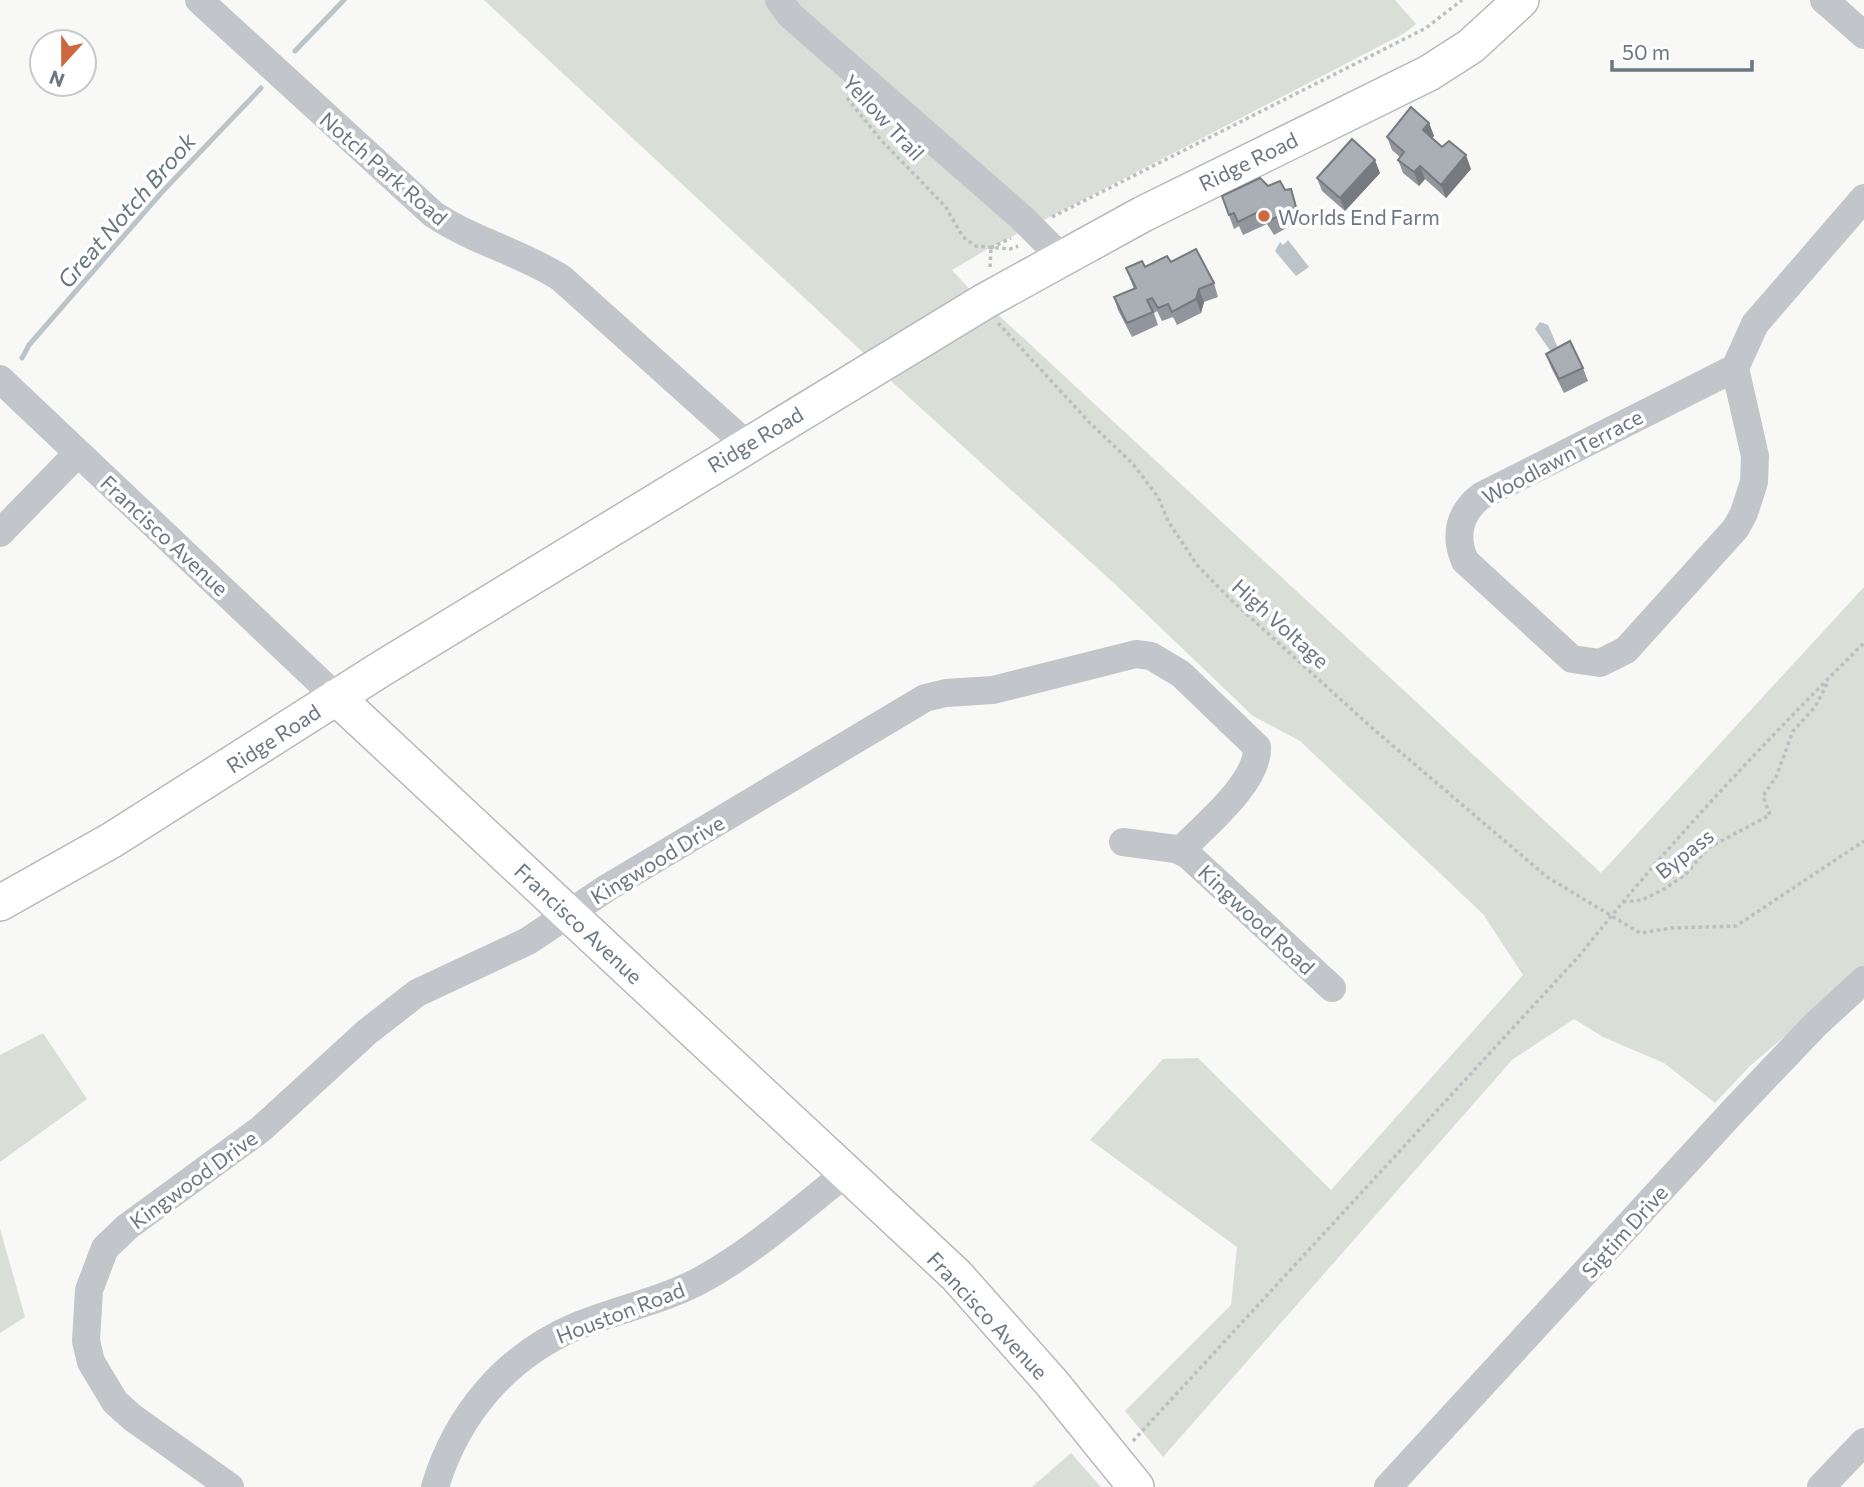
<svg xmlns="http://www.w3.org/2000/svg" width="1864" height="1487" font-family="Commissioner,sans-serif">
  <style>
    .green { fill: #d9ded7 }
    .water { fill: #bbc4c8 }
    .lines { fill: none; stroke-linecap: round; stroke-linejoin: round }
    .stream { stroke: #bbc4c8; stroke-width: 5 }
    .major-casing { stroke: #b6b9bd; stroke-width: 38 }
    .path { stroke: #bcbec0; stroke-width: 3.5; stroke-dasharray: 3.5 3.5; stroke-linecap: butt }
    .minor { stroke: #c2c5c9; stroke-width: 28 }
    .major { stroke: #fff; stroke-width: 35 }
    .wall { fill: #91969c }
    .shaded-wall { fill: #767a7f }
    .building { fill: #a9afb5; stroke: #767a7f; stroke-width: 2 }
    .poi-dot { fill: #cd6940; stroke: #fff; stroke-width: 2.5 }
    .labels { text-anchor: middle; dominant-baseline: central; stroke-width: 7; stroke-linejoin: round; paint-order: stroke }
    .street-label { font-size: 21px; fill: #6b7783; stroke: #fff }
    .poi-label { font-size: 21px; fill: #6b7783; stroke: #fff; text-anchor: start }
    .water-label { font-size: 23px; font-style: italic; fill: #67777e; stroke: #fff }
  </style>
  <rect width="100%" height="100%" fill="#f8f8f6"/>
  <!-- green -->
  <path class="green" d="M484,0H1395L1416,24L1405,33L984,251L952,270L975,295L869,358Z
    M994,311L1601,873L1864,587V968L1750,1066L1715,1103L1664,1063L1603,1037L1574,1019L1512,1060L1163,1457L1125,1411L1231,1305L1237,1247L1090,1140L1163,1059L1198,1058L1331,1190L1523,975L1483,914L1300,741L1253,716L1116,585L891,381Z
    M43,1033L87,1099L0,1162V1055Z
    M0,1229L25,1317L0,1333Z
    M1071,1453L1101,1487H1032Z"/>
  <!-- water -->
  <path class="water" d="M1288,240L1309,267L1296,276L1275,251L1280,242L1283,245Z
    M1540,322L1548,325L1558,348L1551,352L1535,329Z"/>
  <g class="lines">
    <!-- stream -->
    <path class="stream" d="M295,51L344,0
      M22,358L29,345L162,192L261,88"/>
    <defs>
      <path id="major" d="M336,697L956,1275L1051,1382L1136,1487
        M0,903L112,840L381,669L985,301L1143,214L1429,73L1471,46L1521,0"/>
    </defs>
    <!-- major casing -->
    <use href="#major" class="major-casing"/>
    <!-- path -->
    <path class="path" d="M847,98L881,140L945,206L963,237L976,246L1010,249L1018,246
      M1052,217L1426,28L1462,0
      M991,248L1011,238
      M990,267L991,248
      M998,323L1090,423L1133,464L1158,497L1168,521L1197,565L1229,598L1371,727L1547,877L1640,933L1671,928L1736,926L1864,841
      M1623,902L1642,900L1664,889L1686,874L1708,848L1770,815L1763,796L1776,777L1793,731L1815,707L1828,682
      M1133,1441L1580,955C1667,845 1764,742 1864,643"/>
    <!-- minor -->
    <path class="minor" d="M199,0L433,214C473,241 520,252 561,278L746,444
      M779,0L790,15L1022,218L1064,260
      M1824,0L1864,35
      M1735,368L1481,496C1459,513 1454,536 1465,561L1572,659L1600,663L1626,650L1736,528L1744,513L1754,482L1755,456L1735,368L1755,324L1864,198
      M0,379L336,697
      M0,533L78,453
      M1123,842L1176,849L1188,855L1332,988
      M230,1487L133,1418L115,1402L91,1362L86,1341L89,1290L105,1248L127,1227L261,1129L367,1032L417,993L528,941L607,888L925,698L946,693L993,690L1136,654L1151,656L1181,674L1257,747C1259,782 1204,826 1180,851
      M435,1487C457,1414 506,1356 577,1326C618,1309 662,1301 701,1280C754,1251 799,1210 846,1173
      M1388,1487L1736,1108L1815,1025L1864,980
      M1821,1487L1864,1442"/>
    <!-- major -->
    <use href="#major" class="major"/>
  </g>
  <!-- wall -->
  <path class="wall" d="M1429,123L1434,136L1432,138L1471,169L1446,198L1425,179L1419,186L1403,173L1398,160L1400,157L1392,150L1387,137Z
    M1380,173L1345,211L1322,191L1317,178Z
    M1268,186L1285,190L1291,189L1301,220L1274,235L1267,224L1243,235L1239,226L1234,229L1222,196Z
    M1145,267L1214,283L1218,297L1204,302L1201,313L1177,325L1173,317L1162,321L1157,311L1154,313L1158,325L1132,337L1118,310L1114,297L1134,289L1126,268Z
    M1546,354L1583,368L1588,381L1564,393L1551,367Z"/>
  <!-- shaded-wall -->
  <path class="shaded-wall" d="M1429,123L1434,136L1427,144L1423,130Z
    M1466,155L1471,169L1446,198L1441,185Z
    M1375,160L1380,173L1345,211L1340,198Z
    M1420,166L1425,179L1419,186L1414,172Z
    M1199,289L1204,302L1201,313L1196,299Z"/>
  <!-- building -->
  <path class="building" d="M1411,107L1429,123L1423,130L1442,147L1449,141L1466,155L1441,185L1420,166L1414,172L1398,160L1404,152L1387,137Z
    M1352,139L1375,160L1340,198L1317,178Z
    M1260,178L1268,186L1280,181L1285,190L1291,189L1296,207L1269,221L1262,210L1238,222L1234,213L1229,215L1222,196Z
    M1196,249L1214,283L1199,289L1196,299L1172,312L1168,304L1158,308L1152,298L1147,300L1153,312L1127,323L1114,297L1136,288L1126,268L1142,261L1145,267L1167,256L1171,262Z
    M1570,341L1583,368L1559,379L1546,354Z"/>
  <!-- markers -->
  <circle class="poi-dot" cx="1264" cy="216" r="7"/>
  <g class="labels">
    <!-- street labels -->
    <g class="street-label">
      <text transform="translate(884 117) rotate(47)">Yellow Trail</text>
      <text transform="translate(1248 161) rotate(-26)">Ridge Road</text>
      <text transform="translate(384 168) rotate(41)">Notch Park Road</text>
      <text transform="translate(755 439) rotate(-31)">Ridge Road</text>
      <text transform="translate(1562 456) rotate(-28)">Woodlawn Terrace</text>
      <text transform="translate(165 535) rotate(43)">Francisco Avenue</text>
      <text transform="translate(1281 623) rotate(42)">High Voltage</text>
      <text transform="translate(273 738) rotate(-33)">Ridge Road</text>
      <text transform="translate(1684 853) rotate(-38)">Bypass</text>
      <text transform="translate(657 859) rotate(-31)">Kingwood Drive</text>
      <text transform="translate(1257 919) rotate(43)">Kingwood Road</text>
      <text transform="translate(579 923) rotate(43)">Francisco Avenue</text>
      <text transform="translate(193 1179) rotate(-36)">Kingwood Drive</text>
      <text transform="translate(1624 1231) rotate(-48)">Sigtim Drive</text>
      <text transform="translate(620 1312) rotate(-21)">Houston Road</text>
      <text transform="translate(988 1315) rotate(47)">Francisco Avenue</text>
    </g>
    <!-- poi labels -->
    <g class="poi-label">
      <text x="1278" y="216">Worlds End Farm</text>
    </g>
    <!-- water labels -->
    <g class="water-label">
      <text transform="translate(126 210) rotate(-49)">Great Notch Brook</text>
    </g>
  </g>
  <!-- north arrow -->
  <g transform="translate(63 63) rotate(201)"><circle r="33" fill="#ffffff" stroke="#c4c9cd" stroke-width="2"/>
  <path d="M0-5L12 26L0 18L-12 26Z" fill="#cd6940"/>
  <text y="-10" font-size="19" font-weight="bold" text-anchor="middle" fill="#6b7783">N</text>
  </g>
  <!-- scale -->
  <path d="M1612 60v10h140v-10" fill="none" stroke="#6b7783" stroke-width="3.5"/>
  <text x="1622" y="60" font-size="21" fill="#6b7783" stroke="#ffffff" stroke-width="5" paint-order="stroke">50 m</text>
</svg>
